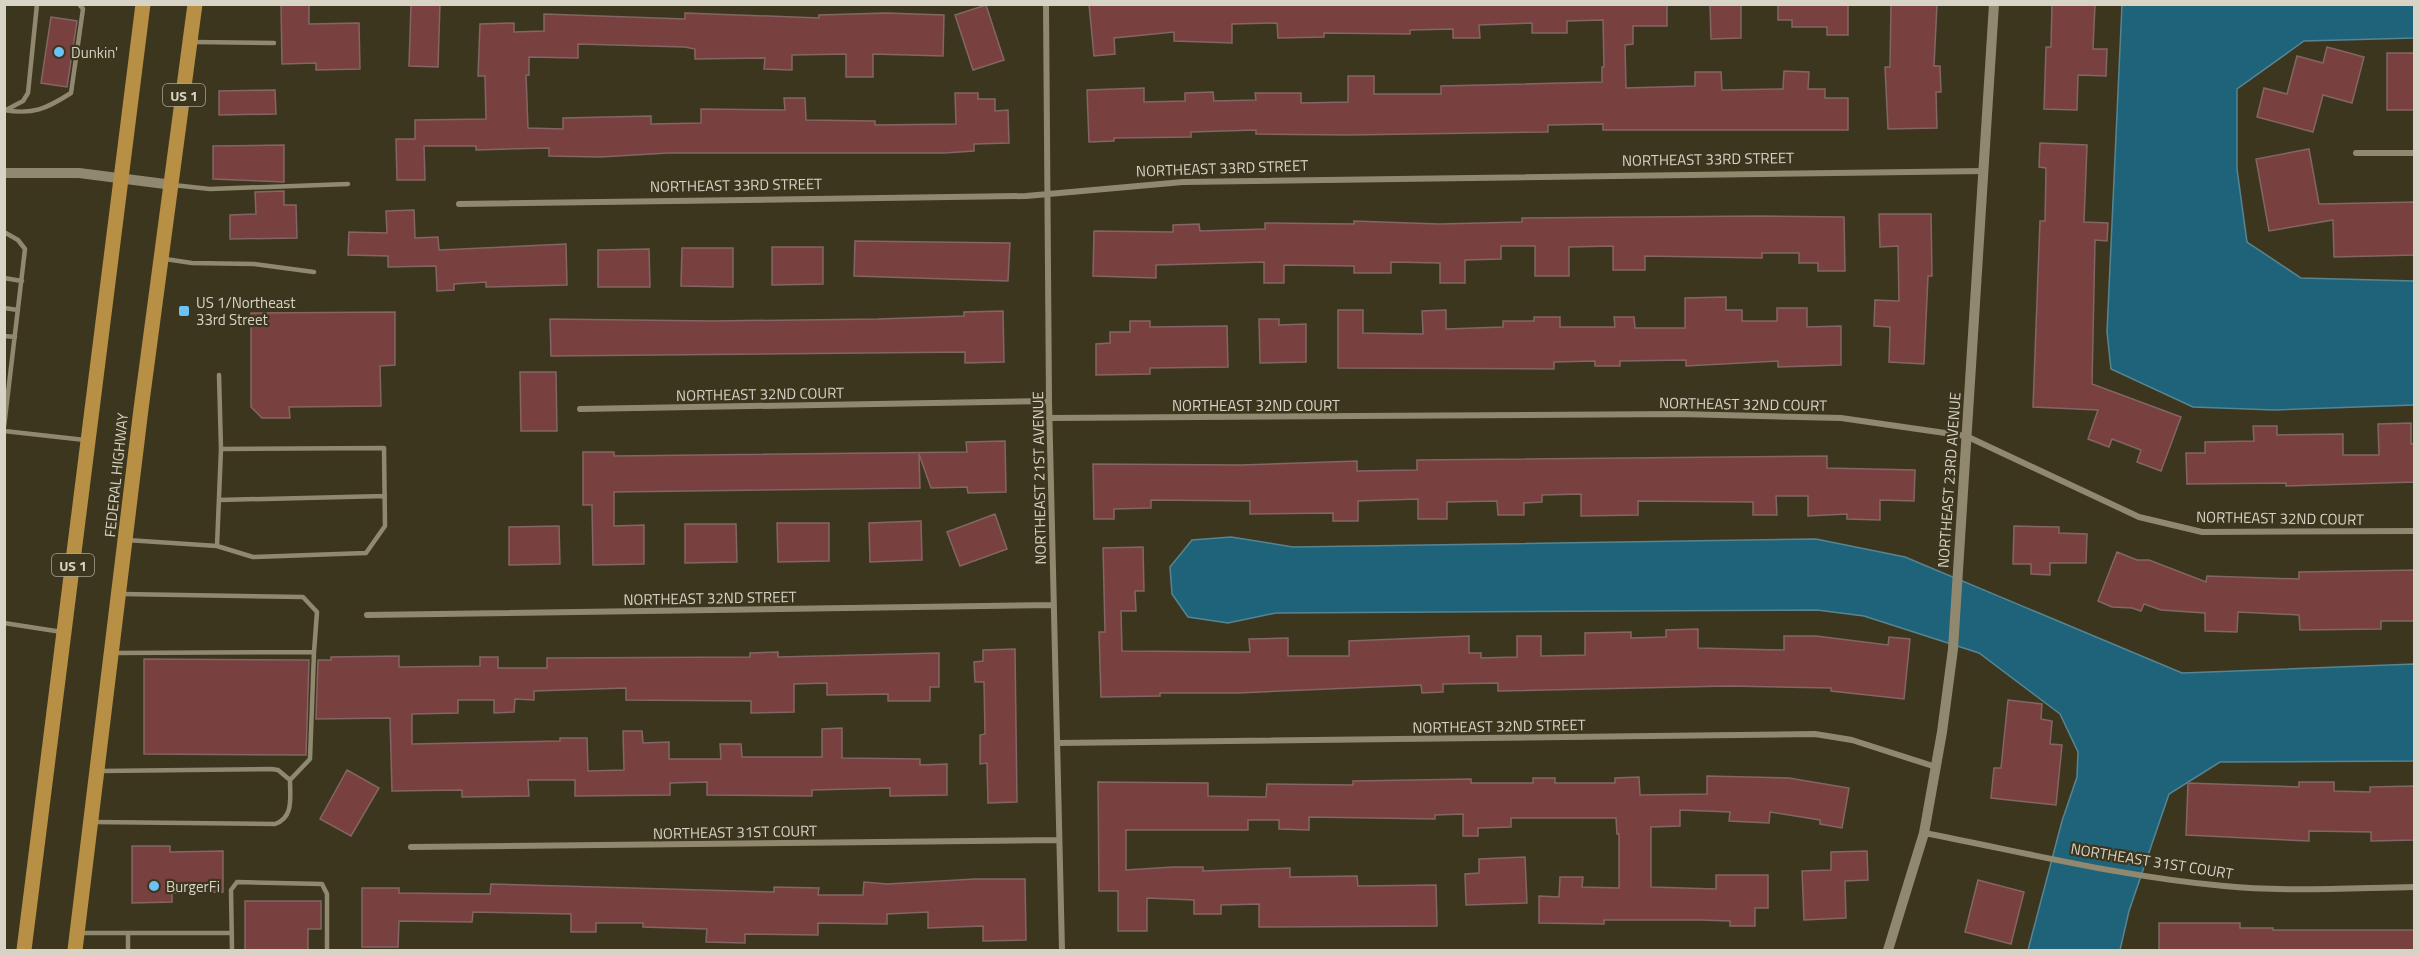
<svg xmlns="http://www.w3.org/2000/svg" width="2419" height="955" font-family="'Titillium Web',sans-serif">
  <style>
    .water { fill: #1f637b; stroke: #568591; stroke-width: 1.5 }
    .building { fill: #784140; stroke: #836563; stroke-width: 1.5 }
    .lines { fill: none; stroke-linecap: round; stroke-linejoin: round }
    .service { stroke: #91896f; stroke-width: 4.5 }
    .minor { stroke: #91896f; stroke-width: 6 }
    .tertiary { stroke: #91896f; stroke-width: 10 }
    .primary { stroke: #b79045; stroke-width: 15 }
    .poi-dot { fill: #6dc2f3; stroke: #3d361f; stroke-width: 2 }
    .labels { text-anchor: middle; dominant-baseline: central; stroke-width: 4.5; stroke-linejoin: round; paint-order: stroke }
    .shield { fill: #3d361f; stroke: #a9a493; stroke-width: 1.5 }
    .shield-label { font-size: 14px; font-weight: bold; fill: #d7d3c5 }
    .poi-label { font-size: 15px; fill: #d7d3c5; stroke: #3d361f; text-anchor: start }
    .street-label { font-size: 15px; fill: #d7d3c5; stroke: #3d361f }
  </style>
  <rect width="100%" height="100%" fill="#3d361f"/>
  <!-- water -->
  <path class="water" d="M2122,5H2414V38L2304,41L2237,89V169L2247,242L2301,278L2414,281V405L2274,410L2193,407L2111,369L2107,332Z
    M1231,537L1293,547L1816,539L1905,557L2182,673L2414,664V761L2220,762L2169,794L2129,911L2120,950H2028L2062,821L2077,777L2078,752L2060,714L1979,653L1864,616L1817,610L1276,613L1228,623L1188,617L1172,594L1170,567L1192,540Z"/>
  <!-- building -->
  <path class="building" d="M281,4H309V24L359,23L360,69L316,70V63L282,64Z
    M411,4H440L438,67L409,66Z
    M1089,4H1667V26H1633V44L1625,45L1626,88L1695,86V72H1721L1722,90L1783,89L1784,71L1809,72L1808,89H1825V98H1848V130H1603V124L1548,125V132L1349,135L1256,134V130L1191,132V137L1114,138V141L1089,142L1087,90L1144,88V102L1185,101V93L1213,92L1214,101L1256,100L1255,93H1301V103L1348,102V76H1374V94H1441V86L1602,82V67H1604L1603,20L1567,21V33H1532V23L1479,25L1480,38H1453V29L1410,30V34L1324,33V37L1278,38L1277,23L1232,24V43L1174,41V32L1114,38L1115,54L1094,56Z
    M1710,4H1741V38L1711,39Z
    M1778,4H1848V35H1827V27H1792V20H1778Z
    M1891,4H1937L1934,66H1940L1941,92H1936L1937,128L1888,129L1885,67H1890Z
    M2052,4H2095L2093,49H2107L2106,76L2078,75L2077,110L2044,109L2046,47H2051Z
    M986,5L1004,60L973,70L955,15Z
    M685,13L819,18V15L886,13L944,15L943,56L873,54V77H846V54L792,55V70L764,69L765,58L695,59V49L685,47L578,44V58L529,57V75H526L528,128L563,129V118L651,116V124L701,123V109L785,110L784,98H805L806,120L875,121V125L956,124L955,93H978V99H995V111L1008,110L1009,143L974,144V151L944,153H668L600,157L549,156V148L476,150V146H424L425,180H397L396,139H415V120L486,119L485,76H478L480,24L514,23V32L544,31V14L685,19Z
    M51,17L77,21L67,87L41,83Z
    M2327,47L2364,57L2352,103L2323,95L2313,132L2257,117L2264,88L2287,94L2297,56L2323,63Z
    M2387,53H2415V110H2387Z
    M275,90L276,114L219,115V91Z
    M2040,143L2087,145L2084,222L2108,223L2107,241L2095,240L2092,384L2181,417L2161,471L2137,462L2141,450L2112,439L2109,447L2088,439L2098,410L2033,407L2040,221H2045L2046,168L2039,167Z
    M284,145V182L213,179V146Z
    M2309,149L2319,204L2415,202V255L2334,257L2333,220L2269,231L2256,159Z
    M284,191V205H296L297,238L230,239V215L256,214L255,192Z
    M414,210L415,238L438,237L439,250L566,244L567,285L486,287V282L454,284V290L437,291L436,266L388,267V256L348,255L349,232L387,233L386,211Z
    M1879,214H1931L1932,276H1928L1924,364L1889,362L1890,327L1874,326L1875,300L1899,301L1898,246L1880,247Z
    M1761,216L1844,217L1845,271H1818V263H1799V253H1762V258L1645,256V270H1613V246L1569,247V276H1535V246H1501V259L1465,260V283H1440V263L1391,262V273H1354V266L1284,265V283H1264V262L1156,265V278L1093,276L1094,231L1173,232V225L1199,224L1200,231L1265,229V223L1354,224V221L1439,224L1522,222V218Z
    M855,241L1010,243L1008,281L854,276Z
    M772,247H823V284L772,285Z
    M682,248H733V287L681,286Z
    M649,249L650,287H598V250Z
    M1726,297V310H1742V321H1777V308H1807V327L1841,326V365L1778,367V361L1686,366V360L1620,361V366H1595V361L1554,362V369L1338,368V310H1363V333L1423,334L1422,311L1446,310V329L1503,327V321H1534V317H1560V327H1615L1614,317H1634L1635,328H1685V298Z
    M1003,311L1004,362L965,363V352L551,356L550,319L712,321L878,319L964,316V312Z
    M395,312V365L380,366L381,406L289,407L290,418H262L251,407V313Z
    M1259,319H1279V325L1306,324V362L1260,363Z
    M1130,321H1150V327L1227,326L1228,367L1150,368V374L1096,375V344L1110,343V332H1130Z
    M520,372H556L557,431H521Z
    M2411,423V444L2415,443V482L2286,486V483L2187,484L2186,453H2205V442L2254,441L2253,426H2277V435L2343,434V455H2379L2378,424Z
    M1005,441L1006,492L968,493L967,487L931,488L919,454L920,488L614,492V526L644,525V564L593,565L592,505H583V452H614V456L967,452L966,442Z
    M1827,456V468L1915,470L1914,501L1880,500V520L1847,519V514L1808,516V496H1776L1777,515H1753V502L1638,501V515L1581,516V494L1542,495V502L1524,503V515H1498L1497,501L1447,502V519H1418V499L1358,501V521H1333V513L1250,514V501L1151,500V508L1114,509V519H1094L1093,464L1240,465L1357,461V471L1417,470V460Z
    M995,514L1007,549L960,566L947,532Z
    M921,521L922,560L870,562L869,523Z
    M777,523H829V561L778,562Z
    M685,524H736L737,562L685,563Z
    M559,526L560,564L509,565V527Z
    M2014,526L2059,527V533L2087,534L2086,563H2050V575L2031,574V564H2013Z
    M1143,547L1144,591H1135L1136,611H1121L1122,651L1250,652L1249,639L1288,638V656H1349V641L1469,636V653H1481V658L1517,657V636H1541V656L1585,655V633L1631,632V638L1666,637V630L1698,629V648L1784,650V636H1816L1888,645L1889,637L1910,639L1904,699L1831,691V688L1728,686L1498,691V683L1443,684V692L1422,693L1421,685L1238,693H1160V696L1101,697L1099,632H1105L1103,548Z
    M2117,552L2137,560H2149L2206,582L2207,576L2299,579V572L2415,570V621H2381V629L2300,630L2299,615L2238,612L2237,632L2205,631V613L2161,610L2144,604L2141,611L2132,608L2112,607L2098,601Z
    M1015,649L1017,802L988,803L987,763L980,764V735L985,734L984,682H975L974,662L983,661V650Z
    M778,652V657L939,653V687H930V701H888V694L827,695V683L794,684V712L751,713V701L626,700V688L534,691V700L515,699L514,712L494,713V700H458V713L412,714V744L560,741V738H587L588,771L624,770L623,731H642L643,743L669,742V759H721L720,744H741L742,757H822V729L842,728V758L920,759V765L947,764V795L890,796V788L812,790V796L707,795V782L670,783V795L575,796V780H528L529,796L462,797V790L392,791L390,718L316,719L318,660H331V657L399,656V667L480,666V657H498V668H547V658L750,657V653Z
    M144,659L309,660L306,755L144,754Z
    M2008,700L2042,704L2041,719L2052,721L2050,744L2062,745L2056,805L1991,798L1994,768H2001Z
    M347,770L379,788L351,836L320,819Z
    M1707,776L1789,778L1849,788L1842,828L1820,824V820L1770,812L1769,823L1729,821L1730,812L1680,810V826L1651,827V887L1716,889V875H1768V908H1755V926H1730V921L1701,920H1604V924L1539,923V896L1559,897L1560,877H1583L1582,887L1619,888V834H1617L1616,818H1511V827L1478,828V836H1463V814L1435,815V819L1309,817V830L1279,829V820H1248V830H1126V870L1173,867H1203V871L1290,868V877L1357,876L1358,886L1436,885L1437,926L1259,927V904L1221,905V914H1194V900L1147,898V931H1118V891H1099L1098,782L1208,783V796L1266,797L1267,784L1353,785V781L1471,779V783H1533V778H1555V783H1615V778L1639,777L1640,795L1707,794Z
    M2299,782H2334V791L2370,792V787L2415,786V840L2371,841V832L2309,831V841L2186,835L2188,783L2299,787Z
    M132,846H170V852L223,851V892L172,893V902L132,903Z
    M1867,851L1868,880L1845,881L1846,918L1804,920L1802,871L1831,870V852Z
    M1525,857L1527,903L1466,905L1465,874L1479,873V859Z
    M975,879H1025L1026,940L983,941V926L928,928V912L887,914V924L818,923V935L745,934V943L706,942L707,929L643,927V923H596V932H571V914L473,912L472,922L399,921L398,947H362V888H399V893L490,894L491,884L774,892V887L819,888L818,895H863L864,882L887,884Z
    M1978,880L2024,892L2011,944L1965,932Z
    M245,901H321V929H308V951H245Z
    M2159,923H2240V928H2273V930H2415V951H2159Z"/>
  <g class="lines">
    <!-- service -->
    <path class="service" d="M193,42L274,43
      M4,110C33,115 46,109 71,93L83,9L79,4
      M6,110L23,101L28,93L37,4
      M173,185L210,189L348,184
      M4,232L18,240L25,249L4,427
      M165,259L192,263L254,264L314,272
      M4,278L22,281
      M4,308L18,310
      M4,336L15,337
      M4,431L85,440
      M219,500L385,496
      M127,540L217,546L253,557L366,553L385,526L384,448L221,449L219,375
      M217,546L221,449
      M4,623L62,632
      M114,653L314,652L317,612L303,597L122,594
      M290,780L310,759L314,652
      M94,822L275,824C294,817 290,798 290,780L278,770L271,769L100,771
      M79,933H128V950
      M128,933H232
      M232,950L231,890L237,882L322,884L327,894V950"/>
    <!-- minor -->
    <path class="minor" d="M1046,4L1049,401L1062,950
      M2356,153H2414
      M459,204L1026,196L1183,182L1985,171
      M580,409L1049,401
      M1049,418L1680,414L1841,418L1966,436L2139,517L2202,532L2414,531
      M367,615L1054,605
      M1057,743L1815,734L1852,740L1936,767
      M1924,833C2023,852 2123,877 2224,886C2287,892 2351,888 2414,887
      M411,847L1059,840"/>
    <!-- tertiary -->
    <path class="tertiary" d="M4,173H79L173,185
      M1888,950L1924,833L1942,732L1953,649L1994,4"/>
    <!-- primary -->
    <path class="primary" d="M24,950L143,4
      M75,950L141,409L195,4"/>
  </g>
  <!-- markers -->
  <g class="poi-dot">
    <circle cx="59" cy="52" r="6"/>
    <rect x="178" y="305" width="12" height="12" rx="3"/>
    <circle cx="154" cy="886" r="6"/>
  </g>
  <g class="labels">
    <!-- shield labels -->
    <g class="shield">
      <rect x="163" y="84" width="42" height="22" rx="4.5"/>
      <rect x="52" y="554" width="42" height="22" rx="4.5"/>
    </g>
    <g class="shield-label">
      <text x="184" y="95">US 1</text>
      <text x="73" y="565">US 1</text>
    </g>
    <!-- poi labels -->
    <g class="poi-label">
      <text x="71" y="52">Dunkin'</text>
      <text x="196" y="302">US 1/Northeast<tspan x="196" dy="17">33rd Street</tspan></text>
      <text x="166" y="886">BurgerFi</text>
    </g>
    <!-- street labels -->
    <g class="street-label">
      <text transform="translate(1708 159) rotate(-1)">NORTHEAST 33RD STREET</text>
      <text transform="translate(1222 168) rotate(-2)">NORTHEAST 33RD STREET</text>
      <text transform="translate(736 185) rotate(-1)">NORTHEAST 33RD STREET</text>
      <text transform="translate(760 394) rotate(-1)">NORTHEAST 32ND COURT</text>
      <text transform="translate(1743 404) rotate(1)">NORTHEAST 32ND COURT</text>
      <text x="1256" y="405">NORTHEAST 32ND COURT</text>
      <text transform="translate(116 475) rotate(-84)">FEDERAL HIGHWAY</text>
      <text transform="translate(1039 478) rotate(-91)">NORTHEAST 21ST AVENUE</text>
      <text transform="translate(1949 480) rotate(-86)">NORTHEAST 23RD AVENUE</text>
      <text transform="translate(2280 518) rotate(1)">NORTHEAST 32ND COURT</text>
      <text transform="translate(710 598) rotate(-1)">NORTHEAST 32ND STREET</text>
      <text transform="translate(1499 726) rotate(-1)">NORTHEAST 32ND STREET</text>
      <text transform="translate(735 832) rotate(-1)">NORTHEAST 31ST COURT</text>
      <text transform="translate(2152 861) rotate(9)">NORTHEAST 31ST COURT</text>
    </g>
  </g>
  <!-- border -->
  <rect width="2419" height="955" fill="none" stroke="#d7d3c5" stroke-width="12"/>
</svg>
